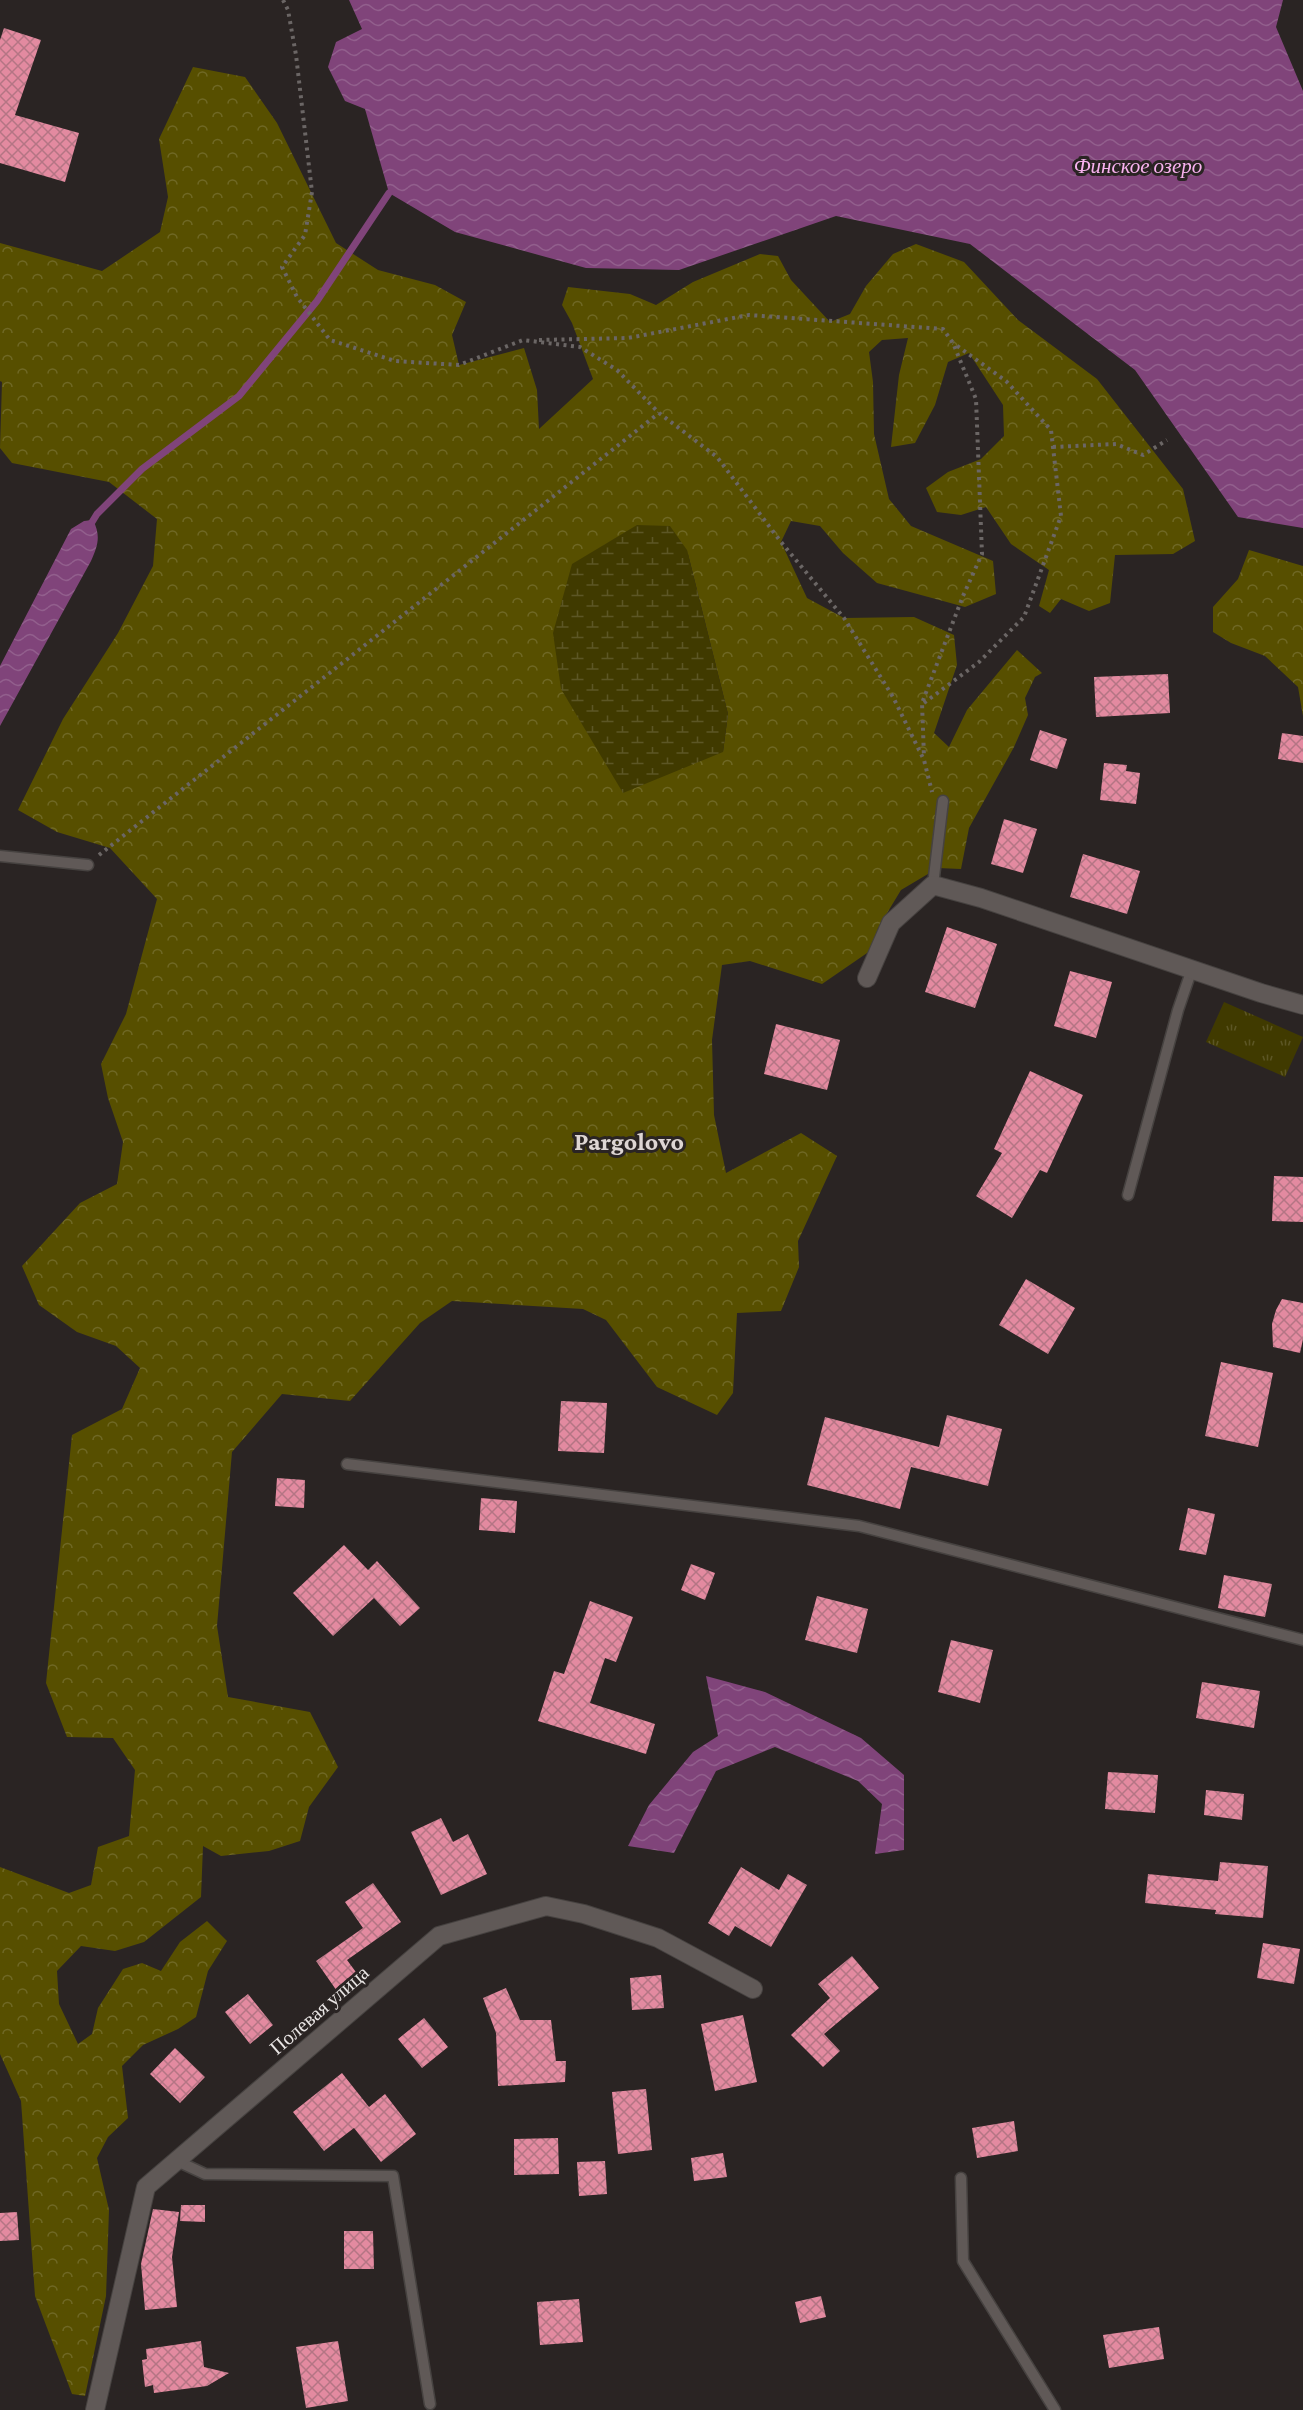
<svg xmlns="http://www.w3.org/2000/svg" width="1303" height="2410" font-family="'Crimson Pro',serif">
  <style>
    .forest { fill: url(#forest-crowns); fill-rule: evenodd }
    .wetland { fill: url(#wetland-marsh) }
    .park { fill: url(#park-tufts) }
    .water { fill: url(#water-waves) }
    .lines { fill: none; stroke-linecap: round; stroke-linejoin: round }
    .stream { stroke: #80447a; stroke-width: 7 }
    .building { fill: url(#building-cross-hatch) }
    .service-casing { stroke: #464240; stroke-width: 13 }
    .minor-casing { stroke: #464240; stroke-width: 20 }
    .path { stroke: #6b6665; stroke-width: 4; stroke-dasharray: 3 4.5; stroke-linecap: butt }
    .service { stroke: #605957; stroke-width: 10 }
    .minor { stroke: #605957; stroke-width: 18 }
    .labels { text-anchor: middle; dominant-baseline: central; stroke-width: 6; stroke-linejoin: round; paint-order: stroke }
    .street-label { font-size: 20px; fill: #e9e5e4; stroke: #2a2423 }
    .water-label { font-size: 21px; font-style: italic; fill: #f8b2ef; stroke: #2a2423 }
    .district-label { font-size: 26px; font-weight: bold; fill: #ded6d3; stroke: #2a2423 }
  </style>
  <defs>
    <pattern id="forest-crowns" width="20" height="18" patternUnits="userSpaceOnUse" patternTransform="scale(1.5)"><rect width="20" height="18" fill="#574f00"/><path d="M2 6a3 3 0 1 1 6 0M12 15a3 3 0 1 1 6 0" fill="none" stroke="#6f6825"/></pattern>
    <pattern id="wetland-marsh" width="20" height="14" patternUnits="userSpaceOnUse" patternTransform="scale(1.5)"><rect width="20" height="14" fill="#403a00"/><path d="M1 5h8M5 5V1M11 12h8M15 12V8" fill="none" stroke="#5c5625"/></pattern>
    <pattern id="park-tufts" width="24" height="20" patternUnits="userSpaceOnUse" patternTransform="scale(1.5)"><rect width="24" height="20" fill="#403a00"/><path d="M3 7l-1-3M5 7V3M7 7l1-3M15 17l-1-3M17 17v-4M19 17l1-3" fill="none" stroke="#5c5625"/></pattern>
    <pattern id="water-waves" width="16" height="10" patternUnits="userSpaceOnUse" patternTransform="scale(1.5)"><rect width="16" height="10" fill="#80447a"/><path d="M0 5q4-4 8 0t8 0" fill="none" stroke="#925f8d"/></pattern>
    <pattern id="building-cross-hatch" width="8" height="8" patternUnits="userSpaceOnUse" patternTransform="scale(1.5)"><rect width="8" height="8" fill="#e38aa0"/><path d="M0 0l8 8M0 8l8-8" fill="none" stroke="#b47584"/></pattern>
  </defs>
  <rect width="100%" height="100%" fill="#2a2423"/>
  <!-- forest -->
  <path class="forest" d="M193,67L245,77L277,123L336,243L378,270L435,285L466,302L452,335L459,365L524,348L537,390L539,429L593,379L572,323L562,305L568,287L630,294L656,305L693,282L760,254L778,256L791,280L830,322L850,314L866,286L893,254L916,244L964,262L1018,320L1097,379L1183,489L1195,541L1173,554L1115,555L1110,603L1089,611L1061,599L1050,613L1039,606L1049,570L1011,544L986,507L961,515L937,512L926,488L948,472L981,459L1004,436L1003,405L969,353L948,362L935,405L915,443L891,447L899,375L908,338L882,340L869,352L873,382L874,434L889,499L911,526L993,561L996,594L965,607L877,583L843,553L820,526L791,521L781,542L807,598L844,618L914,617L954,635L957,665L934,733L949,747L967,710L1017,650L1042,673L1035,677L1025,698L1028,715L1014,747L969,828L961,869L938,868L901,890L878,928L870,951L822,984L750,961L722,965L712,1040L714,1115L726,1173L801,1133L837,1156L798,1241L799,1267L781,1311L737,1313L733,1393L717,1415L657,1387L606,1320L583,1309L452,1301L420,1323L350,1401L282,1394L232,1452L217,1626L228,1697L310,1712L338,1767L309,1807L300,1841L269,1851L221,1856L203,1846L201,1897L144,1942L115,1951L81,1946L57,1971L59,2004L78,2044L92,2034L98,2008L123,1969L142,1963L161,1971L180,1942L207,1921L227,1941L208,1971L196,2017L178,2029L143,2045L122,2066L128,2118L108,2137L97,2158L109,2210L106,2296L85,2396L72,2394L35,2296L21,2101L0,2054V1867L69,1893L91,1885L98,1847L129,1836L135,1770L113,1738L67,1737L46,1683L72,1435L122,1409L140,1368L116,1346L77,1332L39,1305L22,1266L80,1203L117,1184L123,1142L108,1098L101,1064L126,1014L157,899L110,848L57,832L18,810L63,719L118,633L153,566L157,519L109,482L12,463L0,448L2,382L0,381V243L102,271L160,232L168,197L159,139ZM687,550L728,714L723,752Z
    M1249,550L1303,566V716L1298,687L1265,656L1231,643L1213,632V607L1238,579Z"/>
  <!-- wetland -->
  <path class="wetland" d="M637,525L670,526L687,550L728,714L723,752L623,793L561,689L553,633L572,564Z"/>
  <!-- park -->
  <path class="park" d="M1224,1002L1303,1037L1285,1077L1206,1042Z"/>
  <!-- water -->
  <path class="water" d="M349,0H1283L1276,27L1303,91V528L1238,517L1135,370L970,244L836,216L679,270L586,268L455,232L389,193L365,109L345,101L328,67L336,42L362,29Z
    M93,520C101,536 98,545 91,561L0,726V666L71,529L84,521Z
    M706,1676L765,1692L861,1738L904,1775V1850L875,1854L882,1804L858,1781L775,1747L716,1771L674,1853L628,1846L649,1805L693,1752L718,1736Z"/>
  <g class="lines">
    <!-- stream -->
    <path class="stream" d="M89,527L97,514L142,469L239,396L317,301L389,193"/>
  </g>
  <!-- building -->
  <path class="building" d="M4,28L41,40L15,115L79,133L65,182L0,163V40Z
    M1168,674L1170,713L1096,717L1094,677Z
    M1040,730L1067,739L1057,769L1030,760Z
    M1282,733L1303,736V763L1278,759Z
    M1104,763L1127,765L1126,771L1140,773L1136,804L1100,800Z
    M1004,819L1037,829L1023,873L991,864Z
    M1083,854L1140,871L1127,914L1070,897Z
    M947,927L997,944L975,1008L925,992Z
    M1070,971L1112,982L1096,1038L1054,1026Z
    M776,1024L840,1040L827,1090L764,1074Z
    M1030,1071L1083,1095L1047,1173L1040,1170L1012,1218L976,1196L1002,1153L994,1149Z
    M1274,1176L1303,1177V1222L1272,1221Z
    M1026,1279L1075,1308L1048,1354L999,1325Z
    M1282,1299L1303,1303V1339L1300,1353L1273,1347L1272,1324L1276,1310Z
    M1221,1362L1273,1373L1258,1447L1205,1436Z
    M561,1401L607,1403L604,1453L558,1451Z
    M947,1415L1002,1429L988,1486L911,1467L900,1509L807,1485L825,1417L939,1447Z
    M277,1478L305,1480L304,1508L275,1506Z
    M481,1498L517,1501L515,1533L479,1530Z
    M1188,1508L1215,1514L1206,1555L1179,1550Z
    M344,1545L368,1570L377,1561L420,1608L400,1626L374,1598L333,1636L293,1593Z
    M691,1564L715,1573L705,1600L681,1590Z
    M1224,1575L1272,1584L1265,1617L1218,1608Z
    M817,1596L868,1609L857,1653L805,1640Z
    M590,1601L633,1617L616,1662L605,1658L590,1703L655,1724L646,1754L538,1721L554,1671L564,1674Z
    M951,1640L993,1650L980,1703L938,1692Z
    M1202,1682L1260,1691L1254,1728L1196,1718Z
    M1108,1772L1158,1775L1155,1813L1105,1809Z
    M1206,1790L1244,1794L1242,1820L1204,1815Z
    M441,1818L453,1842L468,1834L487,1874L441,1895L411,1832Z
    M1220,1862L1268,1866L1263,1918L1215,1914L1216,1910L1145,1903L1148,1874L1218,1881Z
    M741,1867L779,1890L788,1874L807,1885L771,1947L735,1926L729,1936L708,1923Z
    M373,1883L401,1922L347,1960L361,1979L339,1994L316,1961L363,1928L345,1902Z
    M1263,1943L1300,1949L1294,1984L1257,1978Z
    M852,1956L879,1988L824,2034L840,2051L823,2067L791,2035L830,1998L818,1984Z
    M661,1975L664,2008L632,2010L630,1978Z
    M506,1988L520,2020H551L556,2061H566L565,2082L498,2086L496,2033L483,1998Z
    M248,1994L273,2025L250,2044L225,2012Z
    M743,2015L757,2082L715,2091L701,2024Z
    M424,2018L448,2047L422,2068L398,2039Z
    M175,2048L205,2077L180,2103L150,2074Z
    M342,2073L369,2107L385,2094L416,2134L381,2162L354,2128L324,2151L293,2112Z
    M646,2089L652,2150L618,2154L612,2092Z
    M1014,2121L1018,2151L977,2158L972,2128Z
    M558,2138L559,2174L514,2175V2139Z
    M723,2153L727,2177L694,2181L691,2158Z
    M605,2161L607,2194L579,2196L577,2162Z
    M181,2205H205V2222L180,2221Z
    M153,2209L179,2212L172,2257L177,2307L145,2310L141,2264Z
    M17,2212L19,2240L0,2241V2213Z
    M344,2231H373L374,2269H344Z
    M821,2296L826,2317L800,2323L795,2302Z
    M579,2299L583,2342L540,2345L537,2302Z
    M1159,2327L1164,2359L1109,2368L1103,2335Z
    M201,2341L204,2367L229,2373L207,2386L154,2393L153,2385L145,2387L142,2360L147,2359L146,2349Z
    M338,2341L348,2401L306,2408L296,2347Z"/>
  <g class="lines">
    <defs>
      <path id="service" d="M0,856L88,865
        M933,885L943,801
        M1128,1195L1178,1010L1192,969
        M347,1464L859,1526L1303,1640
        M177,2161L205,2174L393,2176L430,2404
        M961,2178L963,2261L1055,2410"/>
      <path id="minor" d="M867,978L891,923L933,885L981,898L1261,993L1303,1005
        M95,2410L146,2187L439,1936L546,1906L584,1914L658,1938L753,1989"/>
    </defs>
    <!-- service casing -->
    <use href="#service" class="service-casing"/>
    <!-- minor casing -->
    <use href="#minor" class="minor-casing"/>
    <!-- path -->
    <path class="path" d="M283,0L288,10L296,55L312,192L305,235L282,267L297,297L330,340L395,361L459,365L523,340L580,347L617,370L659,413L717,457L781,542L844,618L893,697L924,760L932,792
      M539,340L628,338L749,315L943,329L953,343L976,399L982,554L963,596L922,703L924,757
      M1053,447L1116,444L1143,455L1167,440
      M924,703L979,662L1024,617L1061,516L1051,430L1006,381L953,343
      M99,855L659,413"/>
    <!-- service -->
    <use href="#service" class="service"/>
    <!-- minor -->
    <use href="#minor" class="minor"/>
  </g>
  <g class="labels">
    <!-- street labels -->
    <g class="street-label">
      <text transform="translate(319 2010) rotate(-41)">Полевая улица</text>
    </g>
    <!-- water labels -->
    <g class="water-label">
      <text x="1138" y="166">Финское озеро</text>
    </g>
    <!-- district labels -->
    <g class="district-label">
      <text x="629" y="1141">Pargolovo</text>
    </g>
  </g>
</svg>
